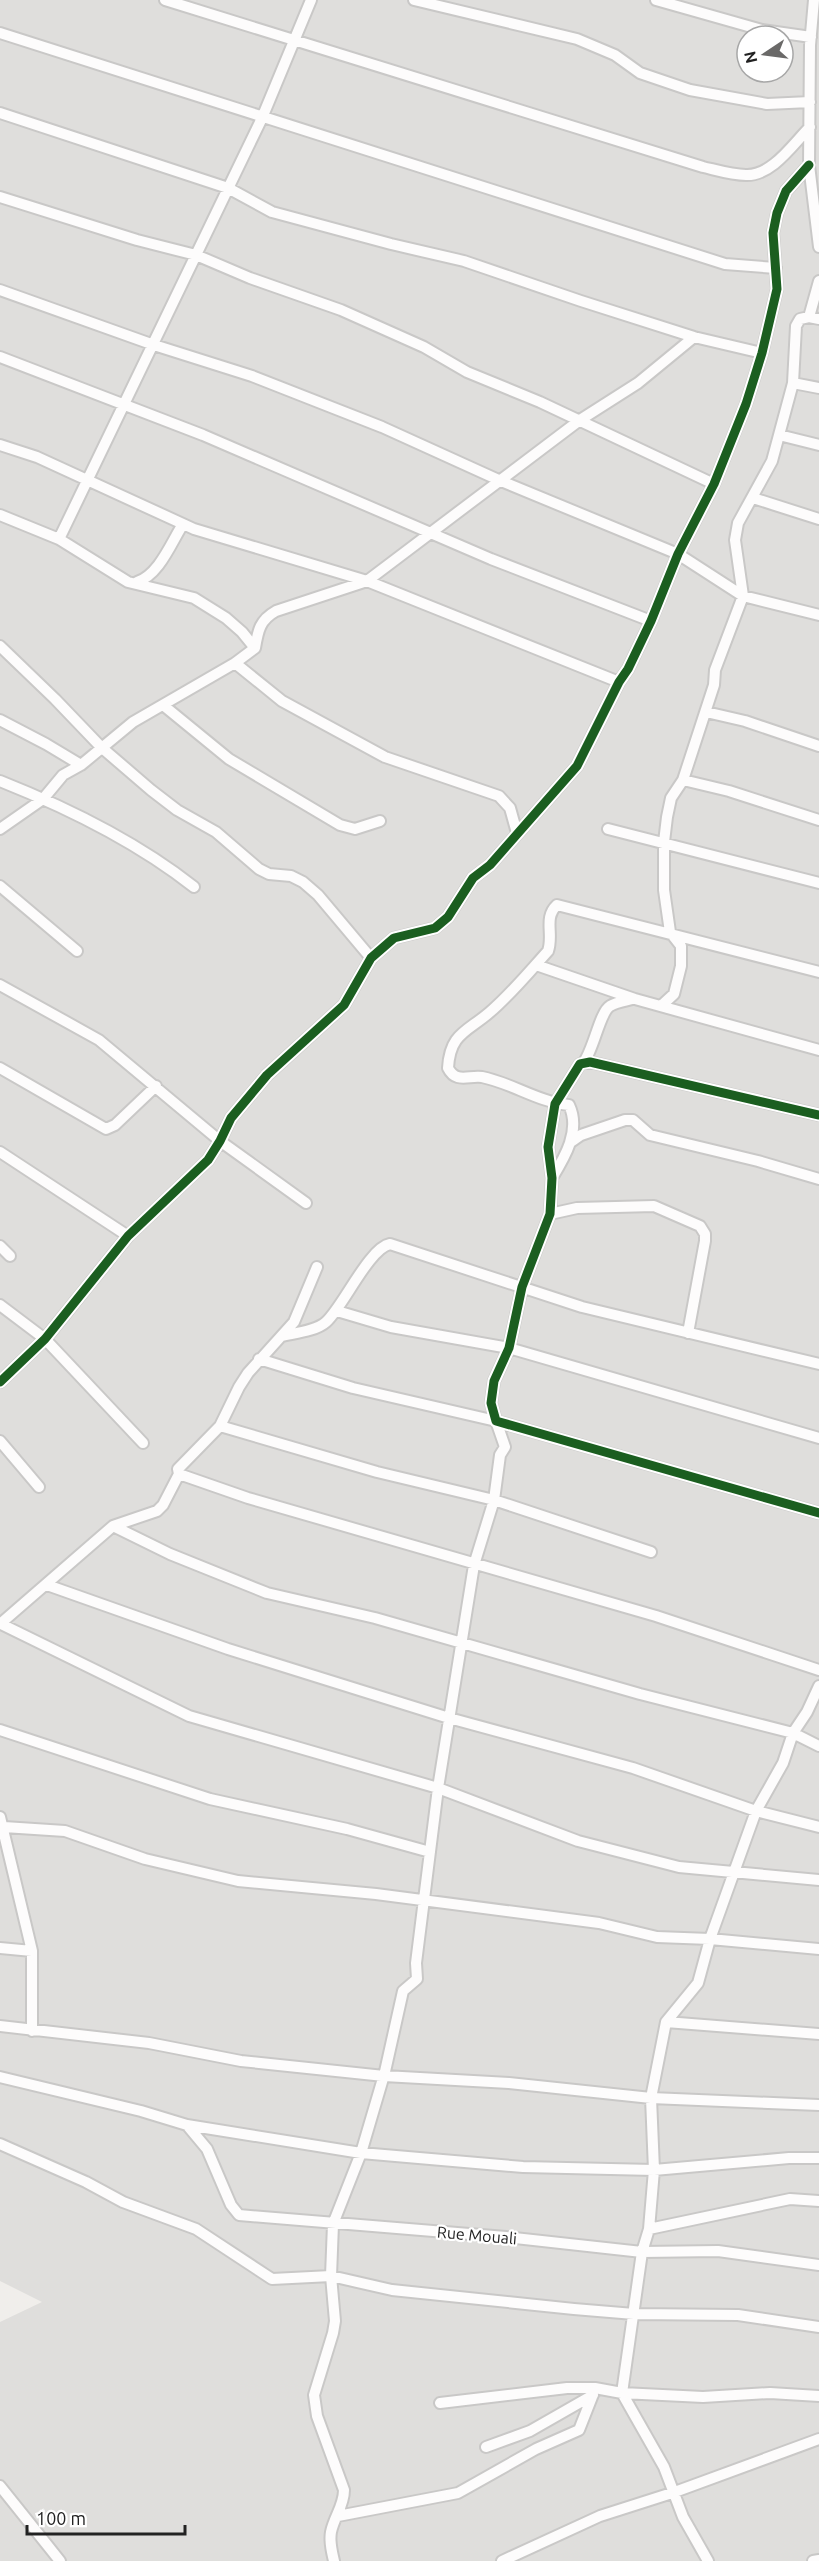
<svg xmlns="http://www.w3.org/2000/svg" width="819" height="2561" font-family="Ubuntu,sans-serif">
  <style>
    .residential { fill: #dfdedc; fill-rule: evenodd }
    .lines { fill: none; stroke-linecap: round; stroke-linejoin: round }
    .minor-casing { stroke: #c9c8c7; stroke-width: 14 }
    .minor { stroke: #fdfcfc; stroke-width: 10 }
    .cycleway-casing { stroke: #fff; stroke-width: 13 }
    .cycleway { stroke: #1b5e20; stroke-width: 9 }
    .labels { text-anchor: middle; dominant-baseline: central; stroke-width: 4.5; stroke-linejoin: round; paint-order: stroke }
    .street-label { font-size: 16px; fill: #222; stroke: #fff }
  </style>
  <rect width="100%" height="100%" fill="#f0eeeb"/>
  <!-- residential -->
  <path class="residential" d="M0,0H819V2561H0V2322L42,2302L0,2281ZM747,36H783V72H747Z"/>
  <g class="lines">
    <defs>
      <path id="minor" d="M165,0L703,167C716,170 732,175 746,175C772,176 793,144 810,127
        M414,0L577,39L615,55L640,73L690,90L767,104L810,102
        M656,0L762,30L811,37
        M814,0L810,45L809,165L819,247
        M0,33L725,264L776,268
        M0,113L228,188L272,212L391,244L464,261L581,301L694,337L762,353
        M0,197L137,240L196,255L250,278L341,310L424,347L467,372L540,402L714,484
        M0,290L154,345L252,376L382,427L501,481L678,554L743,596L819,615
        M809,317L819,281
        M0,357L203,435L491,559L651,621
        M793,383L819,388
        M779,435L819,445
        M0,445L37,457L194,529L367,581L619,682
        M753,498L819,519
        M0,515L59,539L128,582L194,598L226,618L242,632L255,648
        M59,539L262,118L311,0
        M137,582C159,575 171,543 183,524
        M0,646L55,699L101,747L151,790L177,810L216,832L259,869L269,874L291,876L303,882L318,895L371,958
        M235,663L282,701L385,757L499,796L510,808L517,833
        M163,705L229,759L340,825L355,829L380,821
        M706,712L745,721L819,746
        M0,720L46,744L81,765
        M683,780L729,791L819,820
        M0,781C68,808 137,842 194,887
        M0,829L43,799L63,775L81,765L133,722L235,663L255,648C258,630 260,620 276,611L367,581L580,420L638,383L694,337
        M608,829L819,883
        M0,886L77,951
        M536,965L635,999L819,1050
        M0,985L99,1040L220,1141L306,1203
        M661,1006L674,994L681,966V946L670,932L664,890V842L667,817L671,798L683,780L714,685L715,670L743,596L735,540L738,523L772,461L793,383L796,326L800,319L809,317L819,319
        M584,1062C594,1048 600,1012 610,1006C616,1002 625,1001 633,999
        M0,1068L106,1129L115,1125L156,1086
        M819,1115L590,1062L580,1064L555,1104L548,1147L552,1178L550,1214L522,1287L509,1348L494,1381L491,1403L496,1421L819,1513
        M571,1142L581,1135L625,1120H633L650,1135L758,1161L819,1179
        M0,1152L128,1236
        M552,1178C565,1157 581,1130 569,1105C538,1102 512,1083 482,1077C469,1075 456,1084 448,1068C450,1033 467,1032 490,1012C511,994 530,971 548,951C554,934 543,918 557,905L819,972
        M550,1214L577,1208L654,1206L700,1226L705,1234V1241L688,1333
        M0,1246L10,1256
        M0,1305L45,1339L143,1443
        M337,1311L391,1327L509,1348L819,1438
        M282,1336C295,1333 316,1331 326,1322C343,1307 369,1248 390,1244L582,1307L819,1364
        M259,1359L353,1388L496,1421L505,1447L500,1455L494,1500L474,1565L438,1788L416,1963L417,1979L403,1991L384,2076
        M0,1382L45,1339L128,1236L208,1160L220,1141L231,1118L267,1075L344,1005L371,958L394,938L435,928L448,917L473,878L490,865L577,766L619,682L628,669L651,621L678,554L714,484L746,404L762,353L777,289L773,233L777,213L786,191L809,165
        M220,1426L377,1472L494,1500L651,1552
        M0,1441L39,1487
        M179,1474L248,1498L656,1616L819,1670
        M113,1526L170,1554L267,1593L375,1618L640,1694L793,1733L819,1746
        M47,1585L228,1649L449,1718L633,1768L756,1811L819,1827
        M0,1624L113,1526L157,1511L163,1505L179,1474L178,1469L220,1426L239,1387L248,1373L294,1322L317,1267
        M1,1624L189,1716L438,1788L578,1841L679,1867L819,1880
        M0,1730L210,1799L347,1829L430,1852
        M0,1817L32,1951V2031
        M4,1827L65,1831L145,1859L238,1881L376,1894L599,1923L657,1937L710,1939L819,1949
        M0,1948L32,1951
        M666,2022L819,2034
        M0,2026L149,2043L241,2061L384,2076L509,2083L651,2098L819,2105
        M0,2077L141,2111L187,2125L361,2153L523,2167L654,2170L789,2158H819
        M187,2125L207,2149L231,2205L239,2215L506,2237L642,2252L718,2251L819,2265
        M0,2144L86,2182L123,2202L196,2229L272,2279L331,2276L392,2290L574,2309L634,2314L738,2315L819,2327
        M649,2229L790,2199L819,2201
        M440,2403L567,2388H595L622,2393L703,2397L770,2393L819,2396
        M486,2447L530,2431L593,2395
        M0,2486L60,2561
        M338,2516L458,2493L536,2449L579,2430L592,2397
        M334,2561C332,2552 329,2542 331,2532C334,2517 344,2506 344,2490L317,2416L314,2395L333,2333L335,2321L331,2276L333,2224L361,2153L384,2075
        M502,2561L600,2516L672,2493L819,2439
        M708,2561L683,2517L664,2467L622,2393L642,2252L649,2229L654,2170L651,2098L666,2022L698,1983L710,1939L756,1811L783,1763L793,1733L807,1712L819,1686
        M813,2561L819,2560"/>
    </defs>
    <!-- minor casing -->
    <use href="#minor" class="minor-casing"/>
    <!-- minor -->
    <use href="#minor" class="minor"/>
    <defs>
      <path id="cycleway" d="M819,1115L590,1062L580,1064L555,1104L548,1147L552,1178L550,1214L522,1287L509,1348L494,1381L491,1403L496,1421L819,1513
        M0,1382L45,1339L128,1236L208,1160L220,1141L231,1118L267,1075L344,1005L371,958L394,938L435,928L448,917L473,878L490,865L577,766L619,682L628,669L651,621L678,554L714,484L746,404L762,353L777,289L773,233L777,213L786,191L809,165"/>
    </defs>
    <!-- cycleway casing -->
    <use href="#cycleway" class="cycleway-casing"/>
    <!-- cycleway -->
    <use href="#cycleway" class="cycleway"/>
  </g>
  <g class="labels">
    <!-- street labels -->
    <g class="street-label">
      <text transform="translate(477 2235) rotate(5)">Rue Mouali</text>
    </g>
  </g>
  <!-- north arrow -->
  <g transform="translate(765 54) rotate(257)"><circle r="28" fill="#ffffff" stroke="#a7a7a7" stroke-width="1.5"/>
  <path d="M0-4.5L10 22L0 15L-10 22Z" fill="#6a6968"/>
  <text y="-9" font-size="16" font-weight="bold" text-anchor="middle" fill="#222222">N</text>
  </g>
  <!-- scale -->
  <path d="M27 2525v9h158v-9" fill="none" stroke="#222222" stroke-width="3"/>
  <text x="36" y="2525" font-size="18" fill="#222222" stroke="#ffffff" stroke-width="4.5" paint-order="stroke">100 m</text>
</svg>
